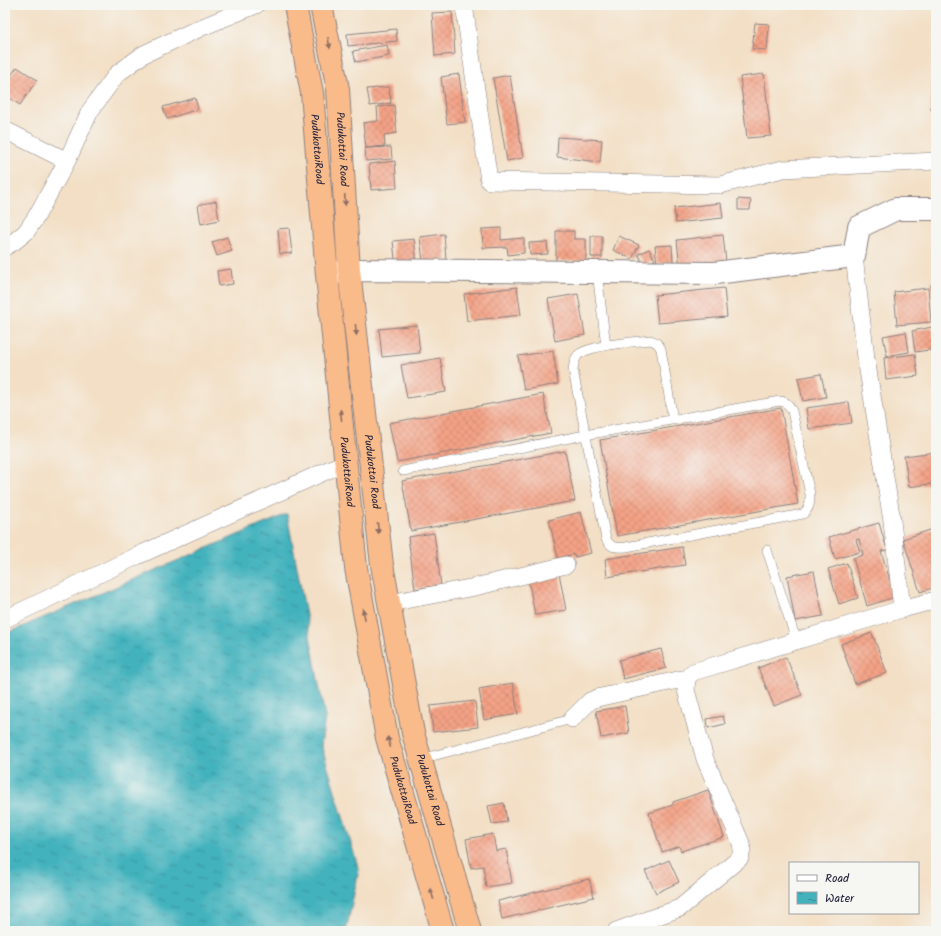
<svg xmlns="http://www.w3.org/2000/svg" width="941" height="936" font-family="Kalam,sans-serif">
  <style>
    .water { fill: url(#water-ripples); stroke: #326a7c }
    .building { fill: url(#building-cross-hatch) }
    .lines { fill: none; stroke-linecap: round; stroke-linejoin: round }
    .service-casing { stroke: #8a8080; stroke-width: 10 }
    .minor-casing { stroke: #8a8080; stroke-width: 18 }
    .tertiary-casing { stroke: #8a8080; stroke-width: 24 }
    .trunk-casing { stroke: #8a8080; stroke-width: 24 }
    .service { stroke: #fff; stroke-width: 9 }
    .minor { stroke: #fff; stroke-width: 17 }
    .tertiary { stroke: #fff; stroke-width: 22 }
    .trunk { stroke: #fabb8b; stroke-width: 22 }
    .oneway { fill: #8e6e63 }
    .labels { text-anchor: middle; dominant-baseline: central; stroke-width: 3; stroke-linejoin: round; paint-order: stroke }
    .street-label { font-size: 11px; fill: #22223b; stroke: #f6f6f2 }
  </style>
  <defs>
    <pattern id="water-ripples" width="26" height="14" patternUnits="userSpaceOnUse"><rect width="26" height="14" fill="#43b2bd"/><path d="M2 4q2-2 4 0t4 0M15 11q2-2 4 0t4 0" fill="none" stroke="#38909b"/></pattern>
    <pattern id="building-cross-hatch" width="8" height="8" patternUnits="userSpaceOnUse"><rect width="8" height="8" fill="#f4a285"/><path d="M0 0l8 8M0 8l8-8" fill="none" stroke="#d18b74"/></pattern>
  </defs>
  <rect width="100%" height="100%" fill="#f6f6f2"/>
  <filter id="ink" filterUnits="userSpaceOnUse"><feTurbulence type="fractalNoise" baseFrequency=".025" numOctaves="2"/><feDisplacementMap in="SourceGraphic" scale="8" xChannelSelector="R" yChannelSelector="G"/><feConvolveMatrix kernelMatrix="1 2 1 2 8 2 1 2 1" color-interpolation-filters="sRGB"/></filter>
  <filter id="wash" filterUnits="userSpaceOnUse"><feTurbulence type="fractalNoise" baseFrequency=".012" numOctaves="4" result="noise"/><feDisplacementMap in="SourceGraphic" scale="16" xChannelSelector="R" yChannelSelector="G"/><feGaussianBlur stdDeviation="0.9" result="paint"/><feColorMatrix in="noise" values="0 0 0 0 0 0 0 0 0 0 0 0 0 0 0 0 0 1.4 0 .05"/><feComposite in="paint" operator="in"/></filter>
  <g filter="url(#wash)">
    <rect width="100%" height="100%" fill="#f3dfc5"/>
    <!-- water -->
    <path class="water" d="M287,514L325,717L321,745L359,870L346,931H5V634Z"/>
    <g id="blocks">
      <!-- building -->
      <path class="building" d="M452,12L455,54L435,56L432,13Z
        M755,23L769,24L767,50L752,49Z
        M396,29L397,41L348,46L347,34Z
        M387,45L389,56L356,62L353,51Z
        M17,67L37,80L20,105L5,95V84Z
        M932,71H936V110H931Z
        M459,74L465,122L447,124L441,77Z
        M764,74L771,136L747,138L740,77Z
        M510,75L523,158L507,161L493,78Z
        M389,87L391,103L370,106L367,89Z
        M195,98L198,109L167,119L163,107Z
        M394,105L397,133L384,135L385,146L366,148L363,123L378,121L377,107Z
        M558,137L602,140L600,162L557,157Z
        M391,147L392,159L366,161L365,148Z
        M395,161L397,188L371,190L369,164Z
        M738,199L751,200L750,210H738Z
        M216,201L219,220L201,224L198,205Z
        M721,203L723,218L676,223L674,208Z
        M289,228L292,253L280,254L278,229Z
        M501,228V240L524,238V253L508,255L507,247L483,248L482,229Z
        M556,231H574V239H586V261H556Z
        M444,234L446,260L423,262L420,237Z
        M723,235L726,262L680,268L677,240Z
        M591,236H602V257H591Z
        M619,236L639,245L632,259L613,250Z
        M227,237L232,251L217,256L212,242Z
        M414,239L417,264L396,267L393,241Z
        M547,242L548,254L530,255L529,243Z
        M672,245L673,262L657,264L655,246Z
        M649,249L655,260L644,265L638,254Z
        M231,269L233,284L219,286L217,271Z
        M936,283V309H935L931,284Z
        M517,287L521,315L467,321L464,294Z
        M724,288L727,317L658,323L655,295Z
        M928,288L931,322L897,325L894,292Z
        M578,294L585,335L555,341L548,299Z
        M417,325L420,353L382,357L379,329Z
        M932,327L936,349L915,352L912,331Z
        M906,332L909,352L887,356L883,336Z
        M553,351L558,384L524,390L518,356Z
        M915,354L918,376L886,380L884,358Z
        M440,358L446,392L407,398L401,365Z
        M821,374L826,397L803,401L798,378Z
        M543,394L551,433L397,462L389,423Z
        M849,402L852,423L809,429L806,408Z
        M781,408L798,504L617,536L600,440Z
        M565,451L575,501L411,531L402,481Z
        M936,452V483L909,487L904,456Z
        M581,512L591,553L575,557L574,554L558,558L549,520Z
        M879,523L887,550L881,551L895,597L867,606L853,558L863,555L859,539L856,540L860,552L835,559L829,537Z
        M936,528V587L920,592L903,539Z
        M434,533L441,585L415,589L408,537Z
        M682,547L685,565L607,577L605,559Z
        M847,563L858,598L839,604L828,569Z
        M814,571L823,616L795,621L787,576Z
        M559,573L566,610L535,615L528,578Z
        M872,633L887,673L855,684L841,644Z
        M661,649L666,668L623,679L619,660Z
        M786,657L802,695L774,706L758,668Z
        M513,683L518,714L484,720L479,689Z
        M475,701L478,727L433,732L430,706Z
        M625,706L629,733L601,738L596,711Z
        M723,716L725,724L708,728L707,719Z
        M708,790L724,837L681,851L679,846L662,852L649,813L673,805V802Z
        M504,803L507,822L492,824L488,806Z
        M493,834L496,851L506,849L512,883L486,887L483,866L471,868L466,839Z
        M669,860L679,882L656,893L645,871Z
        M589,879L594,897L502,919L498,901Z"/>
    </g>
  </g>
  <g filter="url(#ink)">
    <use href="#blocks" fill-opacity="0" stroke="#8a8080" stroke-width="1"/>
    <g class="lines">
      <defs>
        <path id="service" d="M597,272L606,346
          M403,471L585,435L780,401C787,402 789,405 792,411L810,494C810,503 810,508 803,514L626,547C615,548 611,548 606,539L573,370C574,364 574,359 578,355C589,345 634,342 650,340C656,342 658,343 661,349L673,420
          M767,550L796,640
          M421,759L572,719"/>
        <path id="minor" d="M464,5L489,181L720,185L783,169L936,161
          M5,130L67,161
          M5,247L15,241L26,232L36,217L67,161L90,111L117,74L144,54L200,28L256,5
          M854,256L866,358L892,521L902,609L936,600
          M389,603L475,587L566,565
          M5,619L137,556L346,462
          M572,719L590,701L597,698L687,678
          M616,931L680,908L740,858L742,850L741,843L705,759L686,690L687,678L693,672L902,609"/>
        <path id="tertiary" d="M331,274L349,270L715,273L854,256L859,227L896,209H936"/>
        <g id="trunk">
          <path id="s1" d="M295,5L312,93L327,275L356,568L387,738L443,931"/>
          <path id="s2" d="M321,5L338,89L349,270L382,565L413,733L470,931"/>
        </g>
      </defs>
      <!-- service casing -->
      <use href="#service" class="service-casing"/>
      <!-- minor casing -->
      <use href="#minor" class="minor-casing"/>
      <!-- tertiary casing -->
      <use href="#tertiary" class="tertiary-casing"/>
      <!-- trunk casing -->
      <use href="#trunk" class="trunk-casing"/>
      <!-- service -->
      <use href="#service" class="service"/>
      <!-- minor -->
      <use href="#minor" class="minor"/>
      <!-- tertiary -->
      <use href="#tertiary" class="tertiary"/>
      <!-- trunk -->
      <use href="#trunk" class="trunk"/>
    </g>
    <!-- one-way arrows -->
    <defs><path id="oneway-solid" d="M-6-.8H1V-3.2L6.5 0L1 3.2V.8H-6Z"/></defs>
    <g class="oneway">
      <use href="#oneway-solid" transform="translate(329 43) rotate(79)"/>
      <use href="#oneway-solid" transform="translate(345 200) rotate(87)"/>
      <use href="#oneway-solid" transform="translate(356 330) rotate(84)"/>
      <use href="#oneway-solid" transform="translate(341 415) rotate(-96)"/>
      <use href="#oneway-solid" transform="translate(378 528) rotate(84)"/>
      <use href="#oneway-solid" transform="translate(364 614) rotate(-101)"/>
      <use href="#oneway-solid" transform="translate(389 742) rotate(-105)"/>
      <use href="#oneway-solid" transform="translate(432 894) rotate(-106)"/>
    </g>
  </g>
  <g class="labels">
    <!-- street labels -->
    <g class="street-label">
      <text stroke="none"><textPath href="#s1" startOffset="146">PudukottaiRoad</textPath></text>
      <text stroke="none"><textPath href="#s2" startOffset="146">Pudukottai Road</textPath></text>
      <text stroke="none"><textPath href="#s1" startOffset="470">PudukottaiRoad</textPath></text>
      <text stroke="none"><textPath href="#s2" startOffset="470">Pudukottai Road</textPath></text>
      <text stroke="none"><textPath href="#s1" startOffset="794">PudukottaiRoad</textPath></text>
      <text stroke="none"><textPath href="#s2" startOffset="794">Pudukottai Road</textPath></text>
    </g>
  </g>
  <!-- margin -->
  <rect width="941" height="936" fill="none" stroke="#f6f6f2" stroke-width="20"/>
  <!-- legend -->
  <rect x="789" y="862" width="130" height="52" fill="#f6f6f2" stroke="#a1a1a9"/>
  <rect x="797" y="875" width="20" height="6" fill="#ffffff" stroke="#a1a1a9"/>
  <text x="825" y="882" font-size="12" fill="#22223b">Road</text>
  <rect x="797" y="892" width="20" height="12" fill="url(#water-ripples)" stroke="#a1a1a9"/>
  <text x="825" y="902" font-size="12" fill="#22223b">Water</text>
</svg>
